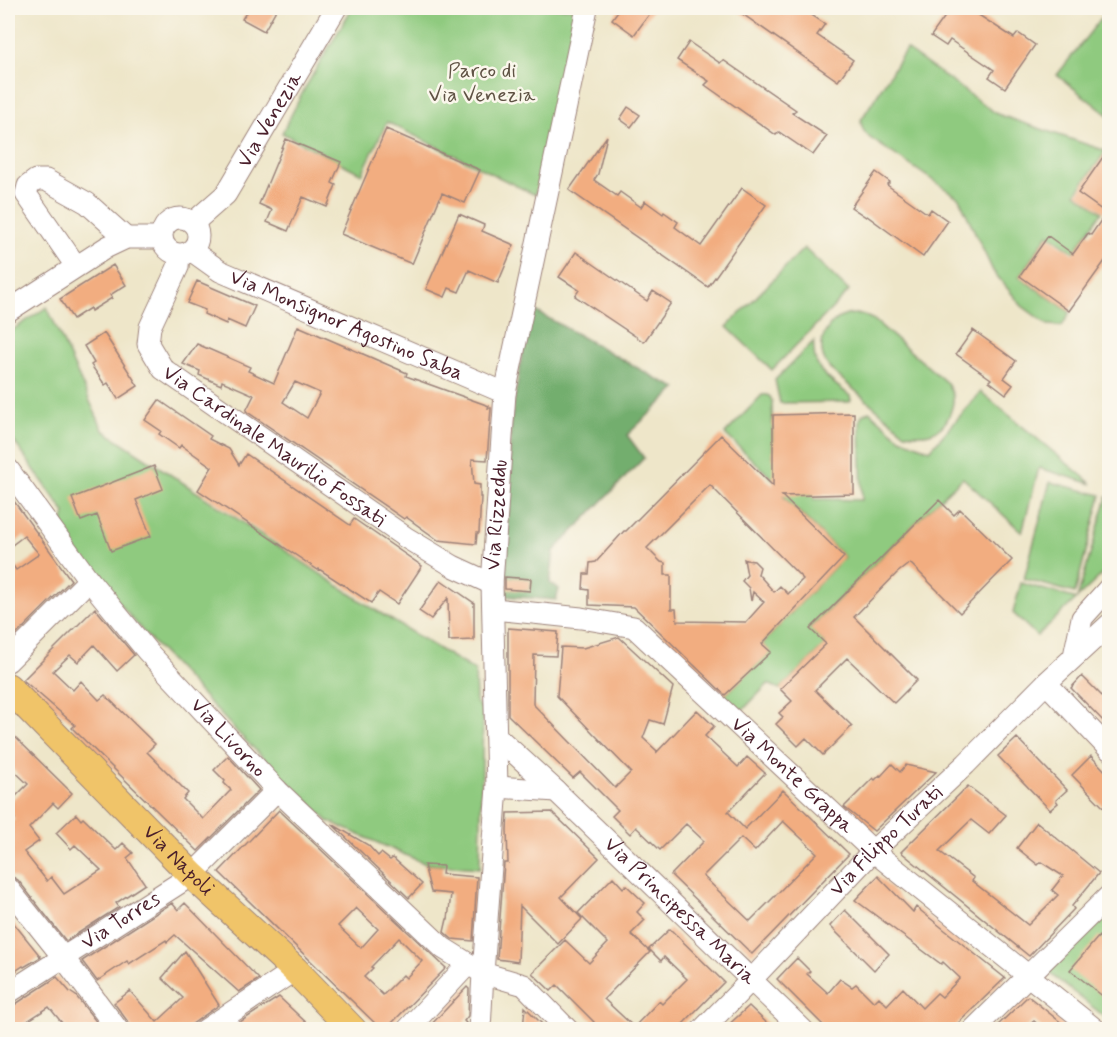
<svg xmlns="http://www.w3.org/2000/svg" width="1117" height="1037" font-family="Mynerve,sans-serif">
  <style>
    .green { fill: #8fca7f; stroke: #6c7455; stroke-width: 1.5 }
    .forest { fill: #73ae6e; stroke: #5e664c; stroke-width: 1.5 }
    .building { fill: #f2ad80; fill-rule: evenodd }
    .lines { fill: none; stroke-linecap: round; stroke-linejoin: round }
    .minor-casing { stroke: #9c827a; stroke-width: 23 }
    .major-casing { stroke: #9c827a; stroke-width: 29 }
    .minor { stroke: #fff; stroke-width: 21 }
    .major { stroke: #f0c469; stroke-width: 27 }
    .labels { text-anchor: middle; dominant-baseline: central; stroke-width: 5; stroke-linejoin: round; paint-order: stroke }
    .park-label { font-size: 21px; fill: #5f5244; stroke: #fbf7ec }
    .street-label { font-size: 21px; fill: #4a1f2b; stroke: #fbf7ec }
  </style>
  <rect width="100%" height="100%" fill="#fbf7ec"/>
  <filter id="ink" filterUnits="userSpaceOnUse"><feTurbulence type="fractalNoise" baseFrequency=".0167" numOctaves="2"/><feDisplacementMap in="SourceGraphic" scale="12" xChannelSelector="R" yChannelSelector="G"/><feConvolveMatrix kernelMatrix="1 2 1 2 8 2 1 2 1" color-interpolation-filters="sRGB"/></filter>
  <filter id="wash" filterUnits="userSpaceOnUse"><feTurbulence type="fractalNoise" baseFrequency=".008" numOctaves="4" result="noise"/><feDisplacementMap in="SourceGraphic" scale="24" xChannelSelector="R" yChannelSelector="G"/><feGaussianBlur stdDeviation="1.35" result="paint"/><feColorMatrix in="noise" values="0 0 0 0 0 0 0 0 0 0 0 0 0 0 0 0 0 1.4 0 .05"/><feComposite in="paint" operator="in"/></filter>
  <g filter="url(#wash)">
    <rect width="100%" height="100%" fill="#eee6c9"/>
    <!-- green -->
    <path class="green" d="M352,8H578L535,195L387,122L362,174L282,133L305,88Z
      M1109,8V116L1057,75Z
      M906,49L997,114L1106,151L1076,193L1102,212L1074,252L1048,234L1019,277L1070,312L1062,326L1048,325L1022,306L993,271L959,198L870,138C864,132 861,128 861,120Z
      M804,248L849,291L772,370L727,327Z
      M47,307L103,430L372,608L475,671L476,702L483,711L480,868L426,864L328,821L239,734L145,634L60,533L65,513L8,433V333Z
      M861,314L874,320L948,384C949,388 953,393 953,397C954,403 951,411 949,416C941,435 923,436 905,433L830,369C828,365 824,361 823,356C818,338 829,320 847,315C851,314 856,314 861,314Z
      M814,341C811,372 830,379 850,396L851,400L849,402L780,403L775,380Z
      M981,392L1092,484L1039,468L1022,532L963,478L939,500L810,628L826,644L780,689L768,684L741,712L724,696L770,652L762,644L844,557L780,493L813,495L814,499L862,500L860,420L862,415L869,411L900,438L930,450Z
      M762,395C768,394 771,396 772,402L773,455L778,484L725,434Z
      M1050,482L1101,495L1075,593L1024,579Z
      M1107,497L1110,499L1109,568L1037,636L1013,613L1021,583L1077,599Z
      M1109,911V1020L1048,972Z"/>
    <!-- forest -->
    <path class="forest" d="M530,308L659,380L677,388L627,435L644,458L554,551L550,583L559,589L556,600L505,596L511,420Z"/>
    <g id="blocks">
      <!-- building -->
      <path class="building" d="M249,8H277L264,31L242,19Z
        M620,8H654L634,35L612,19Z
        M734,8H801L825,24L817,35L853,60L838,81Z
        M951,8H968L1014,38L1018,33L1035,45L1005,88L989,77L994,70L950,40L946,46L931,36Z
        M689,42L720,63L723,60L796,110L792,113L827,136L813,155L779,132L776,135L705,85L709,81L677,60Z
        M628,107L640,115L631,127L620,119Z
        M386,129L480,170L465,203L442,193L412,264L341,234Z
        M607,136L598,174L594,180L617,196L620,192L641,207L645,201L663,214L664,212L678,222L675,227L701,246L742,188L766,205L708,287L569,190Z
        M286,139L341,162L332,183L336,185L327,207L303,197L288,231L267,222L272,210L259,204Z
        M1110,147V254L1069,311L1020,276L1048,236L1073,254L1088,233L1091,235L1106,213L1078,193Z
        M876,172L890,182L887,185L928,214L931,209L948,221L923,257L867,216L866,217L851,207Z
        M459,214L484,225L482,231L514,245L498,283L469,270L459,292L449,288L445,297L426,289Z
        M576,252L647,301L653,291L671,303L644,342L575,296L579,290L559,277Z
        M113,265L126,285L110,295L112,298L91,311L90,308L73,319L60,299Z
        M197,281L255,306L245,328L227,320L226,324L204,314L205,310L187,303Z
        M298,326L407,373L406,376L489,406L488,408H491L487,460L472,459L474,484L480,485V497H481L479,533H477L476,544L438,540L406,517L404,519L246,411L254,395L222,381L221,385L199,375L200,371L183,364L197,344L250,367L248,371L274,383ZM295,382L320,393L307,418L283,402Z
        M973,330L1016,361L1004,378L1013,385L1006,394L989,381L991,379L956,354Z
        M104,333L138,386L118,399L108,383L105,385L91,365L94,363L84,346Z
        M159,400L211,436L209,439L229,449L239,465L246,454L350,525L354,519L422,566L397,604L379,592L371,603L319,569L318,570L198,490L212,467L181,445L179,448L159,434L161,431L145,420Z
        M854,413V494L782,496L844,557L762,644L771,652L725,695L634,607L589,605V590L583,589L584,574H589L590,563L596,562L624,531H626L721,435L773,486V415ZM710,485L803,579L788,594L780,586L774,592L758,574L760,567L754,561L746,560L744,559L747,575L742,581L749,588L751,601L753,592L764,602L746,622L677,621L676,609H671V575H665V563L661,562L647,548Z
        M154,466L163,489L136,500L151,536L111,551L97,515L81,521L72,498Z
        M8,493L71,580L8,643V559L16,570L39,554L24,536L8,548Z
        M939,500L954,515L960,509L1012,560L960,613L910,563L897,573L854,617L917,680L894,703L847,658L815,690L852,726L823,755L806,738L798,746L776,724L783,717L779,713L792,701L780,689L826,644L810,629Z
        M505,577L531,579L530,591L505,589Z
        M441,580L474,603V640L449,641L448,598L431,619L419,611Z
        M95,608L134,655L117,671L94,645L78,662L70,655L53,671L73,690L81,681L99,700L105,695L155,744L147,752L188,793L183,799L203,819L231,790L224,783L225,781L214,770L228,756L259,790L198,851L72,728L75,725L23,680Z
        M508,628L558,632L556,656L534,655L533,704L615,788L631,772L557,696L561,647L583,648L619,637L673,687L663,724L650,720L643,738L657,751L656,753L697,710L714,726L705,736L738,767L747,757L765,773L728,812L745,829L783,790L849,854L752,954L671,875L704,841L686,824L660,850L636,827L630,834L612,816L618,810L580,772L573,778L508,715ZM783,821L817,853L775,896L750,921L703,876L741,838L755,851Z
        M1082,676L1110,704V728L1071,688Z
        M8,730L72,793L58,808L53,803L29,828L39,841L24,852L47,881L51,877L64,894L101,870L75,845L71,849L56,833L76,814L81,820L83,818L116,850L123,843L133,853L127,858L145,884L116,903L119,907L66,941L18,880L11,876L8,871V826L15,819L8,810V804L28,784L8,765Z
        M1017,738L1067,790L1056,800L1058,803L1050,810L998,756Z
        M1091,756L1110,776V814L1072,775Z
        M892,764L900,772L906,765L936,772L874,831L844,807L873,778L875,780L880,775L881,776Z
        M968,786L1006,815L989,834L971,820L939,851L974,878L972,881L1028,925L1058,895L1052,890L1063,876L1041,862L1038,865L1017,848L1037,822L1099,873L1072,906L1074,909L1029,956L901,852Z
        M279,810L446,968L386,1029H381L219,872ZM356,908L378,929L361,948L338,926ZM399,938L422,961L406,978L403,975L383,995L364,977L373,968L371,967Z
        M552,812L599,858L561,897L582,919L558,944L520,906L518,962L497,959L504,863H508L507,830L508,813Z
        M332,824L368,845L378,856L381,853L390,860L393,858L422,884L409,898Z
        M424,865L443,866L442,874L477,877L473,941L452,939L444,932L447,919H448L451,894L431,892Z
        M878,876L913,912L916,907L1005,978L952,1029H827L777,979L797,958L810,971L807,974L828,993L840,979L852,987L856,984L874,1002L879,997L887,1005L903,988L922,1008L937,993L942,997L960,978L943,962L941,964L855,900Z
        M613,877L623,888L626,885L645,903L637,912L645,920L631,934L650,952L604,999L634,1027L659,1001L662,1004L687,979L664,957L661,961L649,949L670,929L724,982L678,1029H587L594,1022L557,985L551,991L532,973L565,940L589,963L608,943L578,913Z
        M172,903L178,910L185,903L259,979L239,992L175,935L167,942L166,940L129,964L127,961L97,981L82,961Z
        M845,910L889,954L874,970L830,926Z
        M8,916L41,957L24,967L23,966L8,976Z
        M1099,936L1110,945V1002L1070,970Z
        M185,951L219,1005L185,1029H132L128,1022L114,1003L130,991L157,1022L183,998L162,978Z
        M57,977L70,992L76,996L102,1029H67L49,1007L15,1029H8V1009Z
        M467,987L469,989L468,1016L464,1021L466,1023L460,1029H427Z
        M1028,996L1069,1029H1043L1034,1021L1024,1029H994Z
        M279,997L313,1029H229Z
        M749,1006L773,1029H724Z
        M525,1007L547,1029H523Z"/>
    </g>
  </g>
  <g filter="url(#ink)">
    <use href="#blocks" fill-opacity="0" stroke="#9c827a" stroke-width="1.5"/>
    <g class="lines">
      <defs>
        <g id="minor">
          <circle cx="180" cy="236" r="18"/>
          <path id="s1" d="M193,223L226,194L336,8"/>
          <path id="s2" d="M192,251L220,271L505,393"/>
          <path id="s3" d="M179,255L178,267L150,327L148,344L163,369L405,537L453,566L492,584"/>
          <path d="M76,266L26,194L28,186L36,180H46L87,203L126,238"/>
          <path d="M8,311L107,247L126,238H162"/>
          <path id="s4" d="M8,469L89,580L147,651L277,790L443,948L483,973L524,985L568,1030"/>
          <path id="s5" d="M494,609L581,618L634,627L873,851L1096,1030"/>
          <path d="M1074,656L1082,618L1110,587"/>
          <path d="M8,661L89,580"/>
          <path d="M1046,683L1110,750"/>
          <path id="s6" d="M496,736L556,791L803,1030"/>
          <path d="M497,787L556,791"/>
          <path d="M8,888L63,957L118,1030"/>
          <path id="s7" d="M8,993L192,875L277,790"/>
          <path d="M205,1030L295,970"/>
          <path d="M407,1030L468,964"/>
          <path id="s8" d="M480,1030L483,973L497,787L492,584L505,393L587,8"/>
          <path id="s9" d="M702,1030L752,979L873,851L966,764L1046,683L1110,624"/>
          <path d="M973,1030L1110,895"/>
        </g>
        <g id="major">
          <path id="s10" d="M8,687L192,875L295,970L353,1030"/>
        </g>
      </defs>
      <!-- minor casing -->
      <use href="#minor" class="minor-casing"/>
      <!-- major casing -->
      <use href="#major" class="major-casing"/>
      <!-- minor -->
      <use href="#minor" class="minor"/>
      <!-- major -->
      <use href="#major" class="major"/>
    </g>
  </g>
  <g class="labels">
    <!-- park labels -->
    <g class="park-label">
      <text x="482" y="71">Parco di<tspan x="482" dy="24">Via Venezia</tspan></text>
    </g>
    <!-- street labels -->
    <g class="street-label">
      <text stroke="none"><textPath href="#s1" startOffset="130">Via Venezia</textPath></text>
      <text stroke="none"><textPath href="#s2" startOffset="172">Via Monsignor Agostino Saba</textPath></text>
      <text stroke="none"><textPath href="#s3" startOffset="260">Via Cardinale Maurilio Fossati</textPath></text>
      <text stroke="none"><textPath href="#s8" startOffset="516">Via Rizzeddu</textPath></text>
      <text stroke="none"><textPath href="#s4" startOffset="348">Via Livorno</textPath></text>
      <text stroke="none"><textPath href="#s5" startOffset="358">Via Monte Grappa</textPath></text>
      <text stroke="none"><textPath href="#s9" startOffset="264">Via Filippo Turati</textPath></text>
      <text stroke="none"><textPath href="#s10" startOffset="243">Via Napoli</textPath></text>
      <text stroke="none"><textPath href="#s6" startOffset="254">Via Principessa Maria</textPath></text>
      <text stroke="none"><textPath href="#s7" startOffset="134">Via Torres</textPath></text>
    </g>
  </g>
  <!-- margin -->
  <rect width="1117" height="1037" fill="none" stroke="#fbf7ec" stroke-width="30"/>
</svg>
